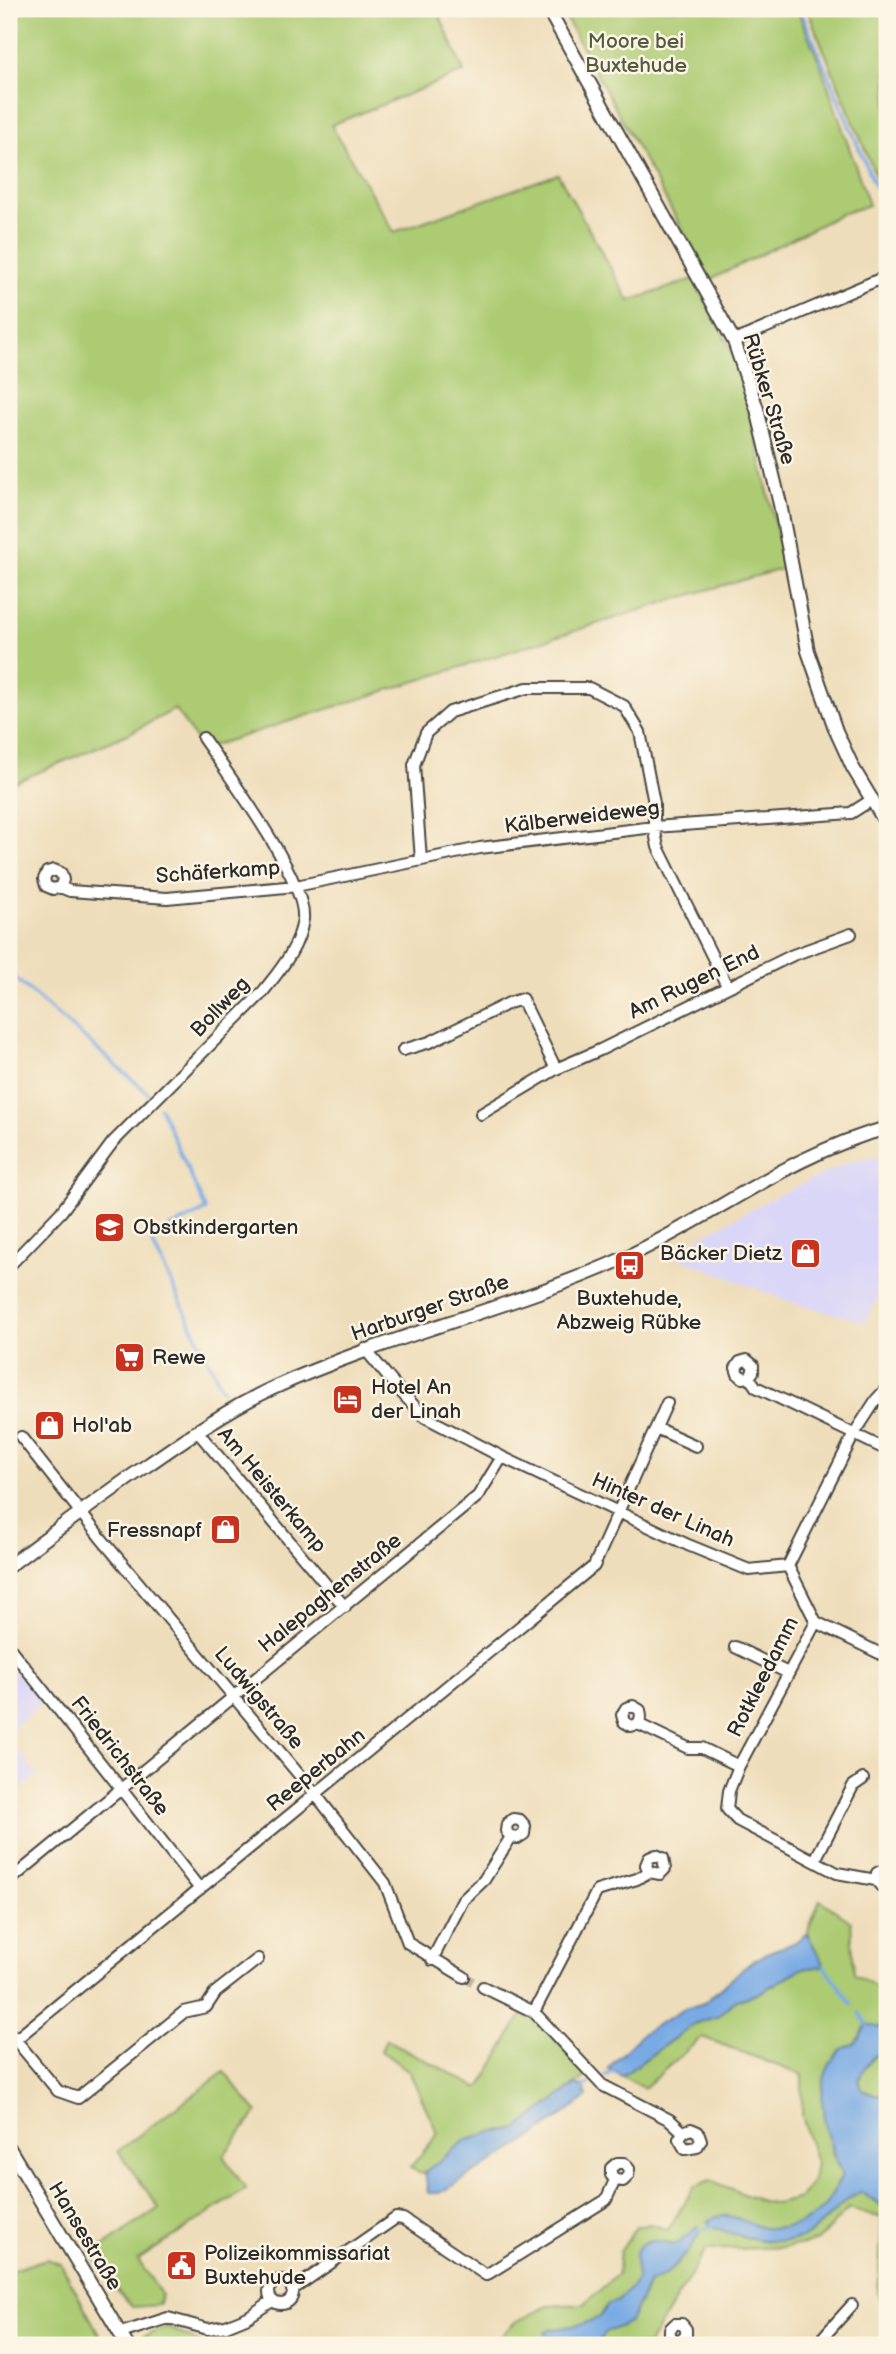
<svg xmlns="http://www.w3.org/2000/svg" width="896" height="2354" font-family="'Balsamiq Sans',sans-serif">
  <style>
    .built { fill: #dad6f7 }
    .green { fill: #accb72; stroke: #6c7b4e; stroke-width: 2 }
    .water { fill: #79aae4; stroke: #526a88; stroke-width: 2 }
    .lines { fill: none; stroke-linecap: round; stroke-linejoin: round }
    .stream { stroke: #79aae4; stroke-width: 3.5 }
    .minor-tunnel { stroke: #c7b99d; stroke-width: 10; stroke-dasharray: 10 5; stroke-linecap: butt }
    .minor-casing { stroke: #484640; stroke-width: 14 }
    .tertiary-casing { stroke: #484640; stroke-width: 16 }
    .minor { stroke: #fff; stroke-width: 10 }
    .tertiary { stroke: #fff; stroke-width: 12 }
    .labels { text-anchor: middle; dominant-baseline: central; stroke-width: 5; stroke-linejoin: round; paint-order: stroke }
    .park-label { font-size: 21px; fill: #525b40; stroke: #fcf5e5 }
    .street-label { font-size: 21px; fill: #2b2b2b; stroke: #fcf5e5 }
    .poi-label { font-size: 21px; fill: #2b2b2b; stroke: #fcf5e5; text-anchor: start }
  </style>
  <rect width="100%" height="100%" fill="#fcf5e5"/>
  <filter id="ink" filterUnits="userSpaceOnUse"><feTurbulence type="fractalNoise" baseFrequency=".0143" numOctaves="2"/><feDisplacementMap in="SourceGraphic" scale="14" xChannelSelector="R" yChannelSelector="G"/><feConvolveMatrix kernelMatrix="1 2 1 2 8 2 1 2 1" color-interpolation-filters="sRGB"/></filter>
  <filter id="wash" filterUnits="userSpaceOnUse"><feTurbulence type="fractalNoise" baseFrequency=".00686" numOctaves="4" result="noise"/><feDisplacementMap in="SourceGraphic" scale="28" xChannelSelector="R" yChannelSelector="G"/><feGaussianBlur stdDeviation="1.57" result="paint"/><feColorMatrix in="noise" values="0 0 0 0 0 0 0 0 0 0 0 0 0 0 0 0 0 1.4 0 .05"/><feComposite in="paint" operator="in"/></filter>
  <g filter="url(#wash)">
    <rect width="100%" height="100%" fill="#eeddba"/>
    <!-- built -->
    <path class="built" d="M868,1157L887,1159V1281L865,1322L790,1302L674,1256L698,1238L778,1195L849,1162Z
      M9,1666L43,1703L9,1731Z
      M9,1739L38,1775L9,1799Z"/>
    <!-- green -->
    <path class="green" d="M9,9H437L464,72L331,125L394,232L558,174L629,301L694,279L728,343L750,412L785,568L672,600L202,749L175,709L130,733L9,785Z
      M561,9H797L820,63L869,205L841,214L710,280Z
      M807,9H887V203Z
      M820,1900L851,1922L854,1974L887,1993V2022L879,2028L867,2025L856,2042L840,2051L825,2118L832,2152L842,2175L861,2192L887,2210V2321L878,2294L882,2218L849,2208L817,2241L788,2247L706,2250L648,2345H492L515,2322L548,2306L584,2304L617,2275L620,2252L636,2227L651,2224L668,2230L694,2187L710,2180L758,2200L777,2204L799,2198L812,2182L816,2164L802,2115V2075L702,2037L644,2088L622,2076L694,2024L718,2016L735,2001L757,1994L801,1969L824,1966L807,1933Z
      M524,2014L538,2020L587,2075L517,2129L490,2133L465,2141L425,2172L421,2173L410,2168L438,2134L409,2071L381,2051L386,2039L478,2088L482,2085L515,2026Z
      M887,2054V2092L877,2096L862,2090L858,2081L864,2069L874,2056Z
      M224,2072L257,2112L223,2156L246,2189L138,2260L161,2294L159,2305L132,2307L115,2288L92,2254L159,2208L118,2151Z
      M46,2259L61,2264L105,2345H9V2271Z
      M167,2327L205,2345H142L139,2338Z"/>
    <!-- water -->
    <path class="water" d="M807,1933L824,1966L801,1969L757,1994L735,2001L718,2016L694,2024L622,2076L608,2068L643,2033L685,2009L704,2003L744,1967L769,1952L794,1943Z
      M887,2022V2054L874,2056L864,2069L858,2081L862,2090L877,2096L887,2092V2210L861,2192C840,2202 829,2219 811,2233C792,2247 758,2240 737,2235C727,2233 721,2228 711,2228L708,2221C729,2208 743,2223 764,2228C774,2230 781,2229 791,2226C823,2217 828,2203 842,2175C827,2140 807,2082 840,2051C844,2047 851,2046 855,2043C860,2039 863,2030 867,2024L879,2028Z
      M575,2085L584,2086L587,2097L526,2142L439,2193H428L425,2172L465,2141L490,2133L517,2129Z
      M698,2227L700,2233L689,2251L667,2274L649,2283L630,2322L607,2332L596,2345H580L551,2337L548,2338L545,2331L583,2324L600,2317L608,2304L618,2301L638,2280C635,2267 630,2245 649,2241C656,2239 669,2244 677,2244Z"/>
    <g class="lines">
      <!-- stream -->
      <path class="stream" d="M800,9L887,214
        M9,973L149,1094
        M160,1107L206,1210L150,1238L223,1391
        M824,1966L852,2004
        M859,2013L867,2024
        M605,2076L614,2071
        M584,2086L589,2084
        M697,2232L713,2226
        M532,2345L551,2334"/>
    </g>
  </g>
  <g filter="url(#ink)">
    <g class="lines">
      <!-- minor-tunnel -->
      <path class="minor-tunnel" d="M464,1977L483,1987"/>
      <defs>
        <path id="minor" d="M734,341L887,276
          M421,860L414,765L426,733L450,712L527,688H589L624,706L640,732L654,803V827L658,847L727,986
          M60,887L53,889L46,886L44,879L47,872L54,870L61,873L63,880L60,887L70,891L167,898L296,886L480,848L654,827L851,813L873,799
          M403,1050L430,1042L509,1003L522,999L556,1069
          M481,1114L556,1069L600,1050L793,955L851,934
          M9,1266L61,1212L113,1142L262,993C279,971 299,949 303,919C307,880 227,773 203,738
          M365,1349L398,1389L425,1417L502,1457L688,1545L749,1570L788,1566L854,1434L876,1400L887,1388
          M749,1377L743,1378L738,1374L736,1368L740,1362L747,1360L753,1365V1372L749,1377L756,1387L887,1450
          M656,1428L696,1446
          M197,1431L345,1607
          M21,1437L100,1537L316,1795L385,1883L408,1943L464,1977
          M788,1566L816,1622L739,1766L729,1791L727,1809L737,1820L837,1873L876,1880L881,1886L887,1887
          M816,1622L887,1657
          M9,1647L200,1889
          M735,1647L788,1673
          M638,1724L631,1726L624,1722L622,1715L626,1708L633,1706L640,1710L641,1717L638,1724L688,1748H702L739,1766
          M815,1860L853,1786L863,1779
          M876,1880L877,1873L887,1868
          M9,1881L478,1496L502,1457
          M432,1960L463,1900L484,1880L511,1837L518,1838L524,1834L525,1826L520,1820L513,1819L507,1824L506,1831L511,1837
          M483,1987L534,2012L602,2085L670,2120L683,2132L679,2139L685,2149L697,2147L701,2140L698,2132L691,2129L683,2132
          M534,2012L597,1891L637,1879L649,1872L660,1874L665,1869L663,1858L656,1855L649,1858L646,1865L649,1872
          M9,2032L58,2091L78,2098L184,2012L206,2007L216,1992L258,1959
          M15,2040L594,1566L667,1403
          M269 2292a12 12 0 1 1 24 0a12 12 0 1 1-24 0Z
          M292,2290L396,2218L403,2219L486,2275L606,2200L615,2180L623,2181L628,2176L629,2169L624,2163H617L611,2168V2175L615,2180
          M121,2333L168,2318L208,2329L226,2326L248,2317L272,2301
          M672,2345L674,2340L670,2335V2329L675,2324H682L686,2329V2336L681,2340H674
          M821,2345L825,2335L852,2305"/>
        <path id="tertiary" d="M548,9L734,341L757,409L780,504L808,651L836,731L853,768L887,825
          M9,1566C55,1531 101,1497 149,1464C188,1437 228,1409 271,1389C385,1336 508,1310 622,1259C712,1218 791,1153 887,1128
          M9,2148L127,2345"/>
      </defs>
      <!-- minor casing -->
      <use href="#minor" class="minor-casing"/>
      <!-- tertiary casing -->
      <use href="#tertiary" class="tertiary-casing"/>
      <!-- minor -->
      <use href="#minor" class="minor"/>
      <!-- tertiary -->
      <use href="#tertiary" class="tertiary"/>
    </g>
  </g>
  <!-- icons -->
  <defs>
    <symbol id="school-square" viewBox="-11 -11 22 22"><rect x="-9" y="-9" width="18" height="18" rx="4" fill="#c8321e" stroke="#fcf5e5"/><path d="M0-5L7-2L0 1L-7-2ZM-4 1L0 2.5L4 1V4Q0 6-4 4Z" fill="#fff"/></symbol>
    <symbol id="shop-square" viewBox="-11 -11 22 22"><rect x="-9" y="-9" width="18" height="18" rx="4" fill="#c8321e" stroke="#fcf5e5"/><path d="M-5-2.5h2.3a2.7 3.5 0 0 1 5.4 0H5L5.5 6h-11ZM-1.5-2.5h3a1.5 2.3 0 0 0-3 0Z" fill="#fff"/></symbol>
    <symbol id="bus-square" viewBox="-11 -11 22 22"><rect x="-9" y="-9" width="18" height="18" rx="4" fill="#c8321e" stroke="#fcf5e5"/><path d="M-5-6H5V4H4V6H2V4H-2V6H-4V4H-5ZM-3.5-4V0h7V-4ZM-3.5 1.2v1.5H-2V1.2ZM2 1.2v1.5H3.5V1.2Z" fill="#fff"/></symbol>
    <symbol id="supermarket-square" viewBox="-11 -11 22 22"><rect x="-9" y="-9" width="18" height="18" rx="4" fill="#c8321e" stroke="#fcf5e5"/><path d="M-6-5.5h2.5l.6 2H6L4.5 2H-2.5L-4.4-4H-6ZM-1.5 3.2a1.3 1.3 0 1 0 .1 0ZM3 3.2a1.3 1.3 0 1 0 .1 0Z" fill="#fff"/></symbol>
    <symbol id="hotel-square" viewBox="-11 -11 22 22"><rect x="-9" y="-9" width="18" height="18" rx="4" fill="#c8321e" stroke="#fcf5e5"/><path d="M-6-4.5h1.5V1H6V5H4.5V3h-9V5H-6ZM-4 0a1.8 1.8 0 1 1 3.6 0ZM.5 0V-2.5h3Q6-2.5 6 0Z" fill="#fff"/></symbol>
    <symbol id="civic-square" viewBox="-11 -11 22 22"><rect x="-9" y="-9" width="18" height="18" rx="4" fill="#c8321e" stroke="#fcf5e5"/><path d="M-.6-6.5H3V-4.5H.6V-3L4-1V1h2V6H-6V1h2V-1L-.6-3ZM-1.2 2.5V6h2.4V2.5Z" fill="#fff"/></symbol>
  </defs>
  <g fill-rule="evenodd">
    <use href="#school-square" x="92" y="1210" width="35" height="35"/>
    <use href="#shop-square" x="788" y="1236" width="35" height="35"/>
    <use href="#bus-square" x="612" y="1248" width="35" height="35"/>
    <use href="#supermarket-square" x="112" y="1340" width="35" height="35"/>
    <use href="#hotel-square" x="330" y="1382" width="35" height="35"/>
    <use href="#shop-square" x="32" y="1408" width="35" height="35"/>
    <use href="#shop-square" x="208" y="1512" width="35" height="35"/>
    <use href="#civic-square" x="164" y="2248" width="35" height="35"/>
  </g>
  <g class="labels">
    <!-- park labels -->
    <g class="park-label">
      <text x="636" y="41">Moore bei<tspan x="636" dy="24">Buxtehude</tspan></text>
    </g>
    <!-- street labels -->
    <g class="street-label">
      <text transform="translate(769 399) rotate(73)">Rübker Straße</text>
      <text transform="translate(582 817) rotate(-7)">Kälberweideweg</text>
      <text transform="translate(218 872) rotate(-4)">Schäferkamp</text>
      <text transform="translate(694 982) rotate(-26)">Am Rugen End</text>
      <text transform="translate(220 1007) rotate(-46)">Bollweg</text>
      <text transform="translate(430 1308) rotate(-19)">Harburger Straße</text>
      <text transform="translate(272 1490) rotate(50)">Am Heisterkamp</text>
      <text transform="translate(663 1510) rotate(24)">Hinter der Linah</text>
      <text transform="translate(330 1593) rotate(-39)">Halepaghenstraße</text>
      <text transform="translate(763 1677) rotate(-63)">Rotkleedamm</text>
      <text transform="translate(259 1698) rotate(50)">Ludwigstraße</text>
      <text transform="translate(120 1756) rotate(52)">Friedrichstraße</text>
      <text transform="translate(316 1770) rotate(-39)">Reeperbahn</text>
      <text transform="translate(85 2236) rotate(59)">Hansestraße</text>
    </g>
    <!-- poi labels -->
    <g class="poi-label">
      <text x="133" y="1227">Obstkindergarten</text>
      <text x="782" y="1253" text-anchor="end">Bäcker Dietz</text>
      <text x="629" y="1298" text-anchor="middle">Buxtehude,<tspan x="629" dy="24">Abzweig Rübke</tspan></text>
      <text x="152" y="1357">Rewe</text>
      <text x="371" y="1387">Hotel An<tspan x="371" dy="24">der Linah</tspan></text>
      <text x="72" y="1425">Hol'ab</text>
      <text x="202" y="1530" text-anchor="end">Fressnapf</text>
      <text x="204" y="2253">Polizeikommissariat<tspan x="204" dy="24">Buxtehude</tspan></text>
    </g>
  </g>
  <!-- margin -->
  <rect width="896" height="2354" fill="none" stroke="#fcf5e5" stroke-width="35"/>
</svg>
